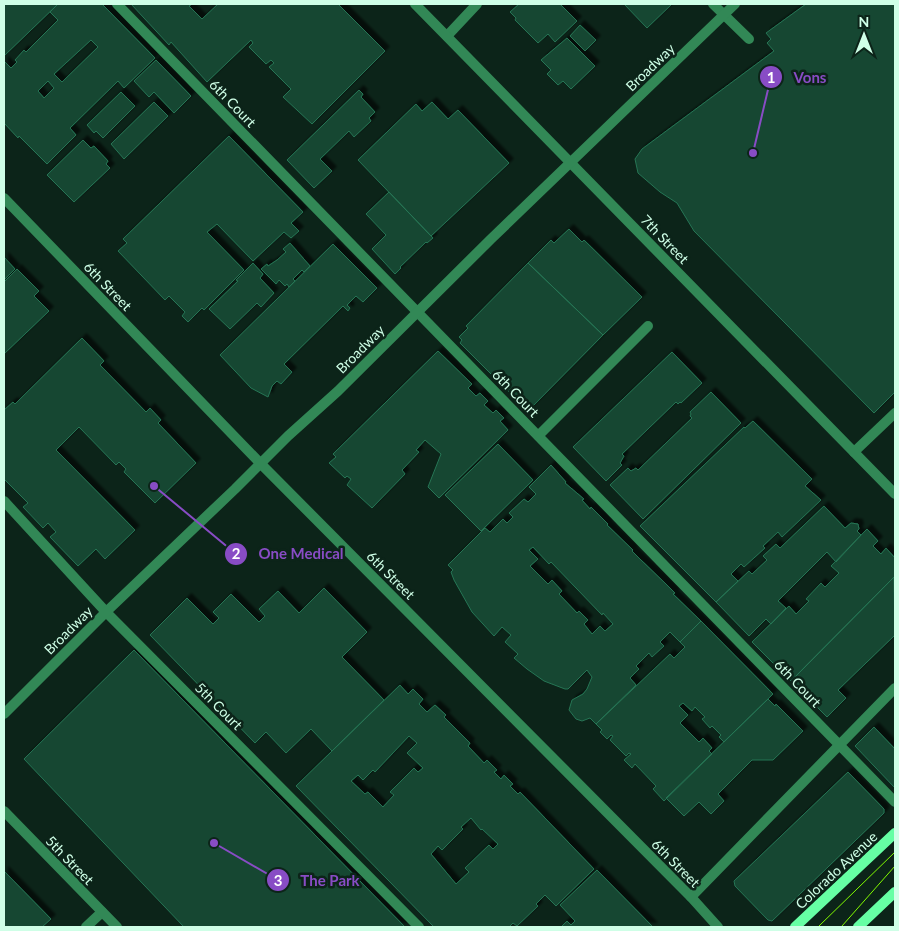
<svg xmlns="http://www.w3.org/2000/svg" width="899" height="931" font-family="Lato,sans-serif">
  <style>
    .building { fill: #164733; stroke: #267554; fill-rule: evenodd; filter: url(#shadow) }
    .lines { fill: none; stroke-linecap: round; stroke-linejoin: round }
    .service { stroke: #328856; stroke-width: 10 }
    .minor { stroke: #328856; stroke-width: 10 }
    .tertiary { stroke: #328856; stroke-width: 10 }
    .secondary { stroke: #66ffa4; stroke-width: 10 }
    .tram { stroke: #81fa00; stroke-width: 1 }
    .labels { text-anchor: middle; dominant-baseline: central; stroke-width: 5; stroke-linejoin: round; paint-order: stroke }
    .street-label { font-size: 14px; fill: #cfffe7; stroke: #0c2419 }
    .leader { fill: none; stroke: #884cc5; stroke-width: 2 }
    .callout-dot { fill: #884cc5; stroke: #0c2419; stroke-width: 2 }
    .mark-label { font-size: 15px; text-anchor: middle; font-weight: bold; fill: #fff }
    .callout-label { font-size: 15px; text-anchor: middle; font-weight: bold; fill: #884cc5; stroke: #0c2419; stroke-width: 5; stroke-linejoin: round; paint-order: stroke }
  </style>
  <defs>
    <filter id="shadow"><feDropShadow dx="4.5" dy="-4.5" stdDeviation="1" flood-color="#0009"/></filter>
  </defs>
  <rect width="100%" height="100%" fill="#0c2419"/>
  <!-- building -->
  <path class="building" d="M4,4H58L4,56Z
    M58,4H102L155,58L124,88L118,81L70,128L76,135L47,164L19,136L18,138L4,123V61L11,68L17,62L15,60L24,50L26,52L58,20L50,12ZM91,40L98,47L62,82L54,74ZM48,81L54,88L44,98L38,91Z
    M131,4H192L189,6L202,19L218,4H338L385,51L312,124L283,97L291,89L269,67L274,63L271,60L266,64L249,47L253,43L251,40L207,82L171,42L169,45Z
    M519,4H560L577,21L555,42L548,34L538,43L515,20L516,18L510,12Z
    M624,4H672L647,28Z
    M806,4H895V392L874,413L694,231L677,203L660,192L638,173L635,159L642,149L774,51L767,43L771,39L766,33Z
    M580,25L596,40L585,51L570,36Z
    M567,38L595,66L571,89L563,81L558,85L547,74L551,70L541,60Z
    M156,60L191,96L174,113L154,92L149,97L134,81Z
    M359,90L363,94L361,97L375,112L369,118L371,121L354,137L349,131L320,159L332,171L314,188L287,160Z
    M121,92L135,106L103,138L96,131L94,133L87,125Z
    M154,102L168,116L124,159L111,144Z
    M432,102L448,119L458,110L509,163L431,236L358,160L416,104L422,111Z
    M229,136L303,212L291,223L299,231L291,238L284,232L253,261L217,224L207,232L244,270L204,310L202,308L188,322L182,316L185,312L169,296L165,300L118,251L127,243L123,239Z
    M83,140L91,148L94,146L108,161L106,164L110,168L74,202L47,175Z
    M389,192L433,238L427,243L426,242L400,267L401,268L395,274L372,249L386,235L366,214Z
    M569,229L582,242L584,240L642,297L603,335L528,263L551,240L554,243Z
    M290,243L310,266L304,272L302,270L293,279L295,281L289,287L287,284L285,286L279,280L276,284L261,269L267,264L268,266L277,260L286,252L283,249Z
    M333,244L377,288L363,302L356,296L347,305L350,308L348,311L343,306L284,364L292,372L281,384L277,381L272,386L268,397L251,388L220,355Z
    M4,257L15,269L4,280Z
    M253,263L263,274L260,278L274,293L261,307L257,303L230,329L209,309L238,281L236,280Z
    M528,263L603,335L528,411L460,343L462,340L459,337L468,328L466,326Z
    M17,269L39,291L34,296L49,311L4,354V282Z
    M82,338L104,361L100,365L146,412L150,408L161,420L158,423L196,463L155,503L124,472L126,469L119,462L116,465L79,427L56,450L135,530L105,559L96,549L78,566L50,537L56,532L48,523L43,528L23,507L28,503L4,479V410L13,402L15,404Z
    M438,351L472,384L468,388L476,396L480,393L488,401L484,405L493,413L496,410L504,418L500,421L508,430L439,498L428,487L441,454L425,440L416,450L419,452L402,470L405,474L372,508L347,485L351,479L347,476L345,478L329,463L336,457L333,454Z
    M672,352L702,383L681,403L680,402L678,404L676,402L622,454L624,456L620,463L622,465L606,481L573,447Z
    M711,392L741,423L643,519L610,485L628,468L631,471L636,468L638,470L692,418L690,416L691,414L690,412Z
    M753,421L812,479L805,486L821,500L782,537L778,532L763,546L765,548L744,567L741,564L731,574L738,581L716,602L640,526L744,427L745,428Z
    M498,444L533,480L481,531L445,495Z
    M551,465L566,482L565,483L584,499L582,500L590,509L591,507L608,524L607,525L633,550L632,551L641,560L666,584L675,593L673,594L701,621L680,642L670,632L660,642L664,646L652,657L649,653L636,666L639,669L630,678L636,685L596,724L590,718L582,721L576,719L569,710L572,700L583,694L587,689L592,677L587,670L568,689H565L544,681L527,669L514,658L518,654L505,642L511,635L502,627L494,636L472,612L454,580L451,572L453,570L448,565L485,528L490,532L503,519L507,523L513,517L509,513L524,499L528,502L536,494L529,487ZM533,547L549,564L551,562L602,615L603,613L613,624L605,631L600,626L592,634L584,624L588,620L579,611L577,613L559,594L562,591L552,580L548,584L530,566L538,559L529,550Z
    M824,506L845,528L851,523L858,524L859,529L857,531L861,535L836,562L827,552L778,601L786,608L771,624L766,619L749,636L716,602L749,571L752,574L767,560L763,556L776,544L780,548Z
    M867,529L878,541L873,546L881,554L886,548L895,558V576L791,681L752,642L789,606L796,614L809,601L806,599L821,583L825,587L839,573L831,566Z
    M894,577L895,635L838,690L846,698L827,717L791,681Z
    M324,588L367,632L342,657L384,700L332,751L311,729L286,753L266,732L255,743L150,635L187,598L213,624L219,618L213,612L231,594L259,622L265,616L259,609L278,591L299,613Z
    M701,621L773,694L724,742L719,737L721,735L712,726L710,728L702,719L705,717L695,707L692,711L683,703L679,706L688,715L680,723L699,742L703,738L712,748L709,751L712,754L664,801L653,789L656,786L635,764L632,768L624,760L631,754L629,753L626,756L610,740L613,736L611,735L607,739L600,732L602,730L596,724L670,654L674,658L685,647L680,642Z
    M134,650L405,927H184L24,759Z
    M400,685L408,694L413,689L423,699L419,704L427,712L435,705L446,715L444,717L470,743L468,746L484,763L487,760L497,770L494,772L501,779L504,775L513,784L510,786L518,794L520,792L594,869L556,906L545,895L536,904L538,906L517,926L513,923L509,927H434L296,786ZM409,736L417,743L407,753L423,768L418,772L414,768L390,792L394,795L383,807L368,792L365,794L351,781L358,775L363,780L373,770L375,772ZM471,818L481,830L482,829L498,844L493,849L489,845L465,868L469,872L456,884L431,854L438,846L442,850L463,829L461,827Z
    M768,699L775,706L776,704L803,731L773,760H752L718,794L724,801L711,814L699,802L684,816L666,798Z
    M874,727L895,749V788L855,746Z
    M848,772L884,809V813L772,921L768,920L735,886L734,881Z
    M597,870L653,927H561L567,921L571,925L575,921L560,905Z
    M4,871L51,919L42,927H4Z"/>
  <g class="lines">
    <!-- service -->
    <path class="service" d="M117,4L895,802
      M713,4L749,39
      M447,36L477,4
      M538,436L648,326
      M854,452L895,413
      M4,501L106,612L419,927
      M691,897L895,688
      M86,927L102,912"/>
    <!-- minor -->
    <path class="minor" d="M415,4L895,494
      M4,198L260,463L691,897L718,927"/>
    <!-- tertiary -->
    <path class="tertiary" d="M4,714L106,612L235,489L288,436L338,391L491,239L735,4
      M4,811L117,927"/>
    <!-- secondary -->
    <path class="secondary" d="M795,927L895,833
      M858,927L895,892"/>
    <!-- tram -->
    <path class="tram" d="M842,926L895,866
      M818,927L895,852"/>
  </g>
  <g class="labels">
    <!-- street labels -->
    <g class="street-label">
      <text transform="translate(650 67) rotate(-44)">Broadway</text>
      <text transform="translate(233 103) rotate(46)">6th Court</text>
      <text transform="translate(665 239) rotate(46)">7th Street</text>
      <text transform="translate(108 286) rotate(46)">6th Street</text>
      <text transform="translate(360 349) rotate(-45)">Broadway</text>
      <text transform="translate(516 393) rotate(46)">6th Court</text>
      <text transform="translate(391 575) rotate(45)">6th Street</text>
      <text transform="translate(68 630) rotate(-45)">Broadway</text>
      <text transform="translate(798 683) rotate(46)">6th Court</text>
      <text transform="translate(219 706) rotate(45)">5th Court</text>
      <text transform="translate(70 860) rotate(46)">5th Street</text>
      <text transform="translate(676 863) rotate(45)">6th Street</text>
      <text transform="translate(836 870) rotate(-43)">Colorado Avenue</text>
    </g>
  </g>
  <!-- callouts -->
  <path class="leader" d="M753 153L771 77M154 486L236 554M214 843L278 880"/>
  <g class="callout-dot">
    <circle cx="753" cy="153" r="5"/>
    <circle cx="154" cy="486" r="5"/>
    <circle cx="214" cy="843" r="5"/>
    <circle cx="771" cy="77" r="12"/>
    <circle cx="236" cy="554" r="12"/>
    <circle cx="278" cy="880" r="12"/>
  </g>
  <g class="mark-label">
    <text x="771" y="83">1</text>
    <text x="236" y="559">2</text>
    <text x="278" y="886">3</text>
  </g>
  <g class="callout-label">
    <text x="810" y="83">Vons</text>
    <text x="301" y="559">One Medical</text>
    <text x="330" y="886">The Park</text>
  </g>
  <!-- border -->
  <rect width="899" height="931" fill="none" stroke="#cfffe7" stroke-width="10"/>
  <!-- north arrow -->
  <g transform="translate(864 35)" stroke="#0c2419" stroke-width="4" paint-order="stroke">
  <path d="M0-4L9 19L0 12L-9 19Z" fill="#cfffe7"/>
  <text y="-8" font-size="14" font-weight="bold" text-anchor="middle" fill="#cfffe7">N</text>
  </g>
</svg>
